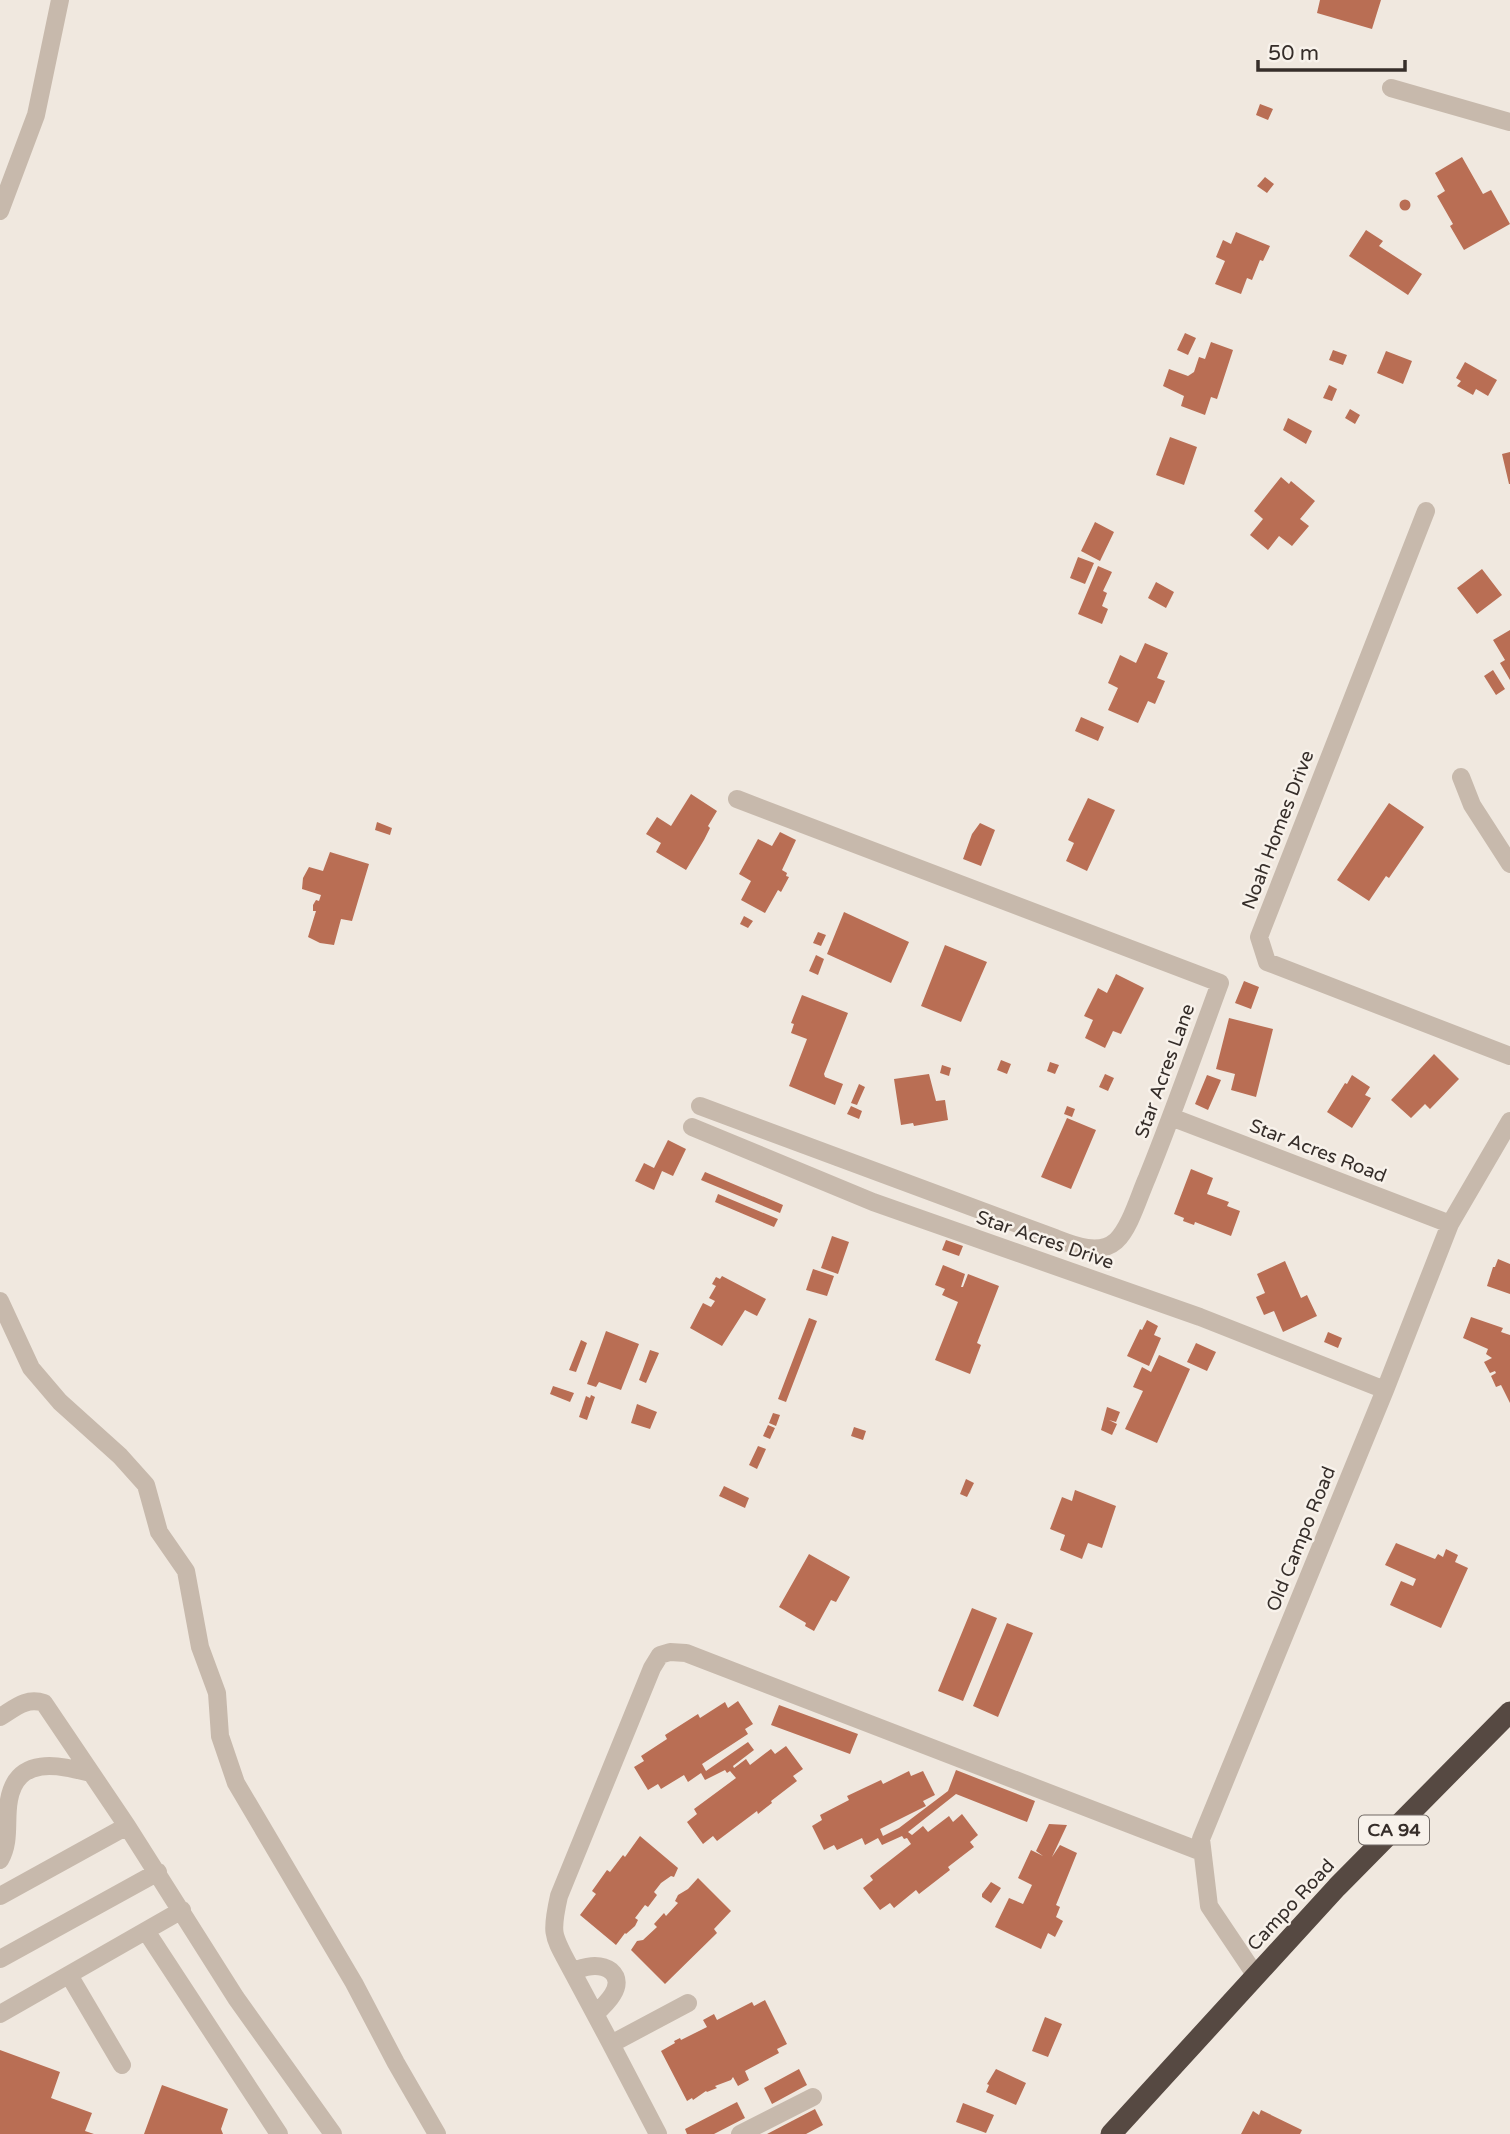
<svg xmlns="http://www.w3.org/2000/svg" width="1510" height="2134" font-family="'Varela Round',sans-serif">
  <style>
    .building { fill: #b96e54 }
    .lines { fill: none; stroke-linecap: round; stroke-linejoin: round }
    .minor { stroke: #c7b9ac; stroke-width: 18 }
    .highway { stroke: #564942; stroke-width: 21 }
    .labels { text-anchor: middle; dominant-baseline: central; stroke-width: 5; stroke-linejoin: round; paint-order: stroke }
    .shield { fill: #f8f2eb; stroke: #706964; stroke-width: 2 }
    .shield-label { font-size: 18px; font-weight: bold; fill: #362e2a }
    .street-label { font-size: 19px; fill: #362e2a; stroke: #f8f2eb }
  </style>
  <rect width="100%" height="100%" fill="#f0e8df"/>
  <!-- building -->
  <path class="building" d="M1320,0H1381L1372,29L1317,13Z
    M1260,104L1273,109L1268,120L1256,115Z
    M1462,157L1483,194L1491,190L1510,224L1464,250L1450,226L1453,224L1437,196L1445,191L1435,173Z
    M1265,177L1274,184L1267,193L1257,186Z
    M1399.5 205a5.5 5.5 0 1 1 11 0a5.5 5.5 0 1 1-11 0Z
    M1366,230L1383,241L1379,246L1422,274L1408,295L1349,256Z
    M1236,232L1270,246L1263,261L1260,260L1252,280L1247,278L1241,294L1215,284L1225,261L1216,257L1223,240L1231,244Z
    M1185,333L1196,338L1188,355L1177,350Z
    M1211,342L1233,350L1217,399L1211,397L1205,415L1181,406L1184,396L1163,386L1169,369L1188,376L1194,372L1199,357L1205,359Z
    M1333,350L1347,355L1343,365L1329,360Z
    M1386,351L1412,361L1403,384L1377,373Z
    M1465,362L1497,380L1488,396L1476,389L1473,395L1457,386L1461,381L1456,378Z
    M1329,385L1337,389L1332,401L1323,398Z
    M1350,409L1360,415L1355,424L1345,418Z
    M1288,418L1312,431L1306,444L1283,430Z
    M1170,437L1197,447L1184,485L1156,475Z
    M1510,452V484H1509L1502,454Z
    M1281,477L1289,484L1291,481L1315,501L1300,519L1309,526L1292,546L1279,536L1268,550L1250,535L1263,519L1254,511Z
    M1095,522L1114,532L1100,561L1081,551Z
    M1078,557L1094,563L1085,584L1070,578Z
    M1098,566L1112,572L1103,591L1107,593L1102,606L1108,609L1102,624L1078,614Z
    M1482,569L1502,595L1477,614L1457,588Z
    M1156,582L1174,592L1166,608L1148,598Z
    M1510,630V680L1500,663L1505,660L1493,640Z
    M1145,643L1168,653L1157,678L1165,681L1155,704L1148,701L1138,723L1108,710L1118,688L1108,683L1120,655L1136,663Z
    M1493,670L1505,689L1496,695L1484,676Z
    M1081,717L1104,727L1098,741L1075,731Z
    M691,794L717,811L708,826L710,828L704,840L686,870L656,852L661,843L646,834L657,817L671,826Z
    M1088,798L1115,810L1087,871L1066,861L1074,843L1068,840Z
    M1389,803L1424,827L1389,878L1386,876L1369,901L1337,880Z
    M377,822L392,828L390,835L375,830Z
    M980,823L995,830L981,866L963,859L972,834Z
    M780,832L796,840L782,870L787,873L786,876L789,877L781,892L778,890L765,913L741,900L751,881L739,874L758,839L772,846Z
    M330,852L369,864L352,921L341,919L334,945L320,943L308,937L316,911H313V905L316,900L319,901L321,895L302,889L303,878L309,867L323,871Z
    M844,912L909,942L891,983L827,954Z
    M744,916L753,921L748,928L740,924Z
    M818,932L826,935L821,946L813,943Z
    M945,945L987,962L961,1022L921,1006Z
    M816,955L824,959L818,975L809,971Z
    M1116,974L1144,988L1121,1034L1113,1031L1105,1048L1085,1038L1093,1020L1084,1016L1098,988L1107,993Z
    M1244,981L1259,987L1251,1009L1235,1003Z
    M802,995L848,1013L824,1074L825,1077L843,1084L835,1105L789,1086L807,1039L791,1033L794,1024L791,1023Z
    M1229,1018L1273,1029L1256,1097L1231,1090L1235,1074L1216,1069Z
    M1434,1054L1459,1079L1430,1109L1425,1104L1411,1118L1391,1100Z
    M1001,1060L1011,1064L1007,1074L997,1070Z
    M1050,1062L1059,1065L1055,1074L1047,1071Z
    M942,1065L951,1068L949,1076L940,1073Z
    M929,1074L936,1101L945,1100L948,1120L914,1126L913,1123L901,1125L894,1079Z
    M1105,1074L1114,1078L1108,1091L1099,1087Z
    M1207,1075L1221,1080L1208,1110L1195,1104Z
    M1352,1075L1370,1087L1365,1095L1371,1098L1352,1128L1327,1112L1345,1083L1347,1084Z
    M859,1084L865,1087L857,1105L851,1103Z
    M851,1106L862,1111L859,1119L847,1114Z
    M1067,1106L1075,1109L1072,1117L1064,1114Z
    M1067,1118L1096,1130L1071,1189L1041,1177Z
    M668,1140L686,1149L673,1176L662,1171L654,1190L635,1181L644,1163L654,1168Z
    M1191,1169L1213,1178L1207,1194L1229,1202L1227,1206L1240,1211L1231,1236L1195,1222L1194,1225L1183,1221L1184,1218L1174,1214Z
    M705,1172L783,1205L780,1213L701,1180Z
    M718,1194L778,1219L774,1227L715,1202Z
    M832,1236L849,1242L838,1274L821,1268Z
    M946,1240L963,1246L959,1256L942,1250Z
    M1498,1259L1510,1264V1294L1487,1286L1493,1267H1495Z
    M1285,1261L1301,1298L1307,1295L1317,1316L1283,1332L1274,1311L1264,1315L1256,1297L1265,1293L1257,1274Z
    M943,1265L965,1274L961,1287H963L968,1274L999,1286L977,1343L981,1345L970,1374L935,1360L958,1302L942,1295L945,1289L935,1285Z
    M813,1269L834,1276L827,1296L806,1290Z
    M722,1276L766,1299L757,1316L745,1310L722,1346L690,1328L703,1303L711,1307L715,1301L709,1298L716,1286L712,1284L716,1277L720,1279Z
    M1471,1317L1503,1328L1501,1332L1510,1335V1403L1501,1385L1496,1387L1491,1376L1496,1373L1495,1371L1490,1373L1484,1362L1492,1358L1486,1354L1488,1349L1463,1338Z
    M809,1318L817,1321L786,1402L778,1399Z
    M1147,1320L1158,1326L1154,1335L1161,1338L1149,1366L1127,1356L1140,1329L1142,1330Z
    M606,1331L639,1344L621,1390L599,1382L596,1387L587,1384Z
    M1328,1332L1342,1338L1338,1348L1324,1342Z
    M581,1340L587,1343L576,1372L569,1370Z
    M1196,1343L1216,1352L1207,1371L1187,1362Z
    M650,1350L659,1353L646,1383L639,1380Z
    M1159,1355L1190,1369L1157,1443L1125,1429L1143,1391L1133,1387L1142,1367L1151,1372Z
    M553,1386L574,1393L570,1402L550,1394Z
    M591,1395L595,1397L587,1420L579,1417L586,1396L590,1398Z
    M637,1404L657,1412L650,1429L631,1423Z
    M1107,1407L1120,1412L1116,1422L1109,1420L1117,1424L1112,1435L1101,1430Z
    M773,1413L780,1415L776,1426L769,1423Z
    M768,1425L775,1428L770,1439L763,1436Z
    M854,1427L866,1431L863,1440L851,1436Z
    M758,1446L766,1449L757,1469L749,1465Z
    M966,1479L974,1483L967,1497L960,1494Z
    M724,1486L749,1498L745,1508L719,1496Z
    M1075,1490L1116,1506L1102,1548L1088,1543L1082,1559L1060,1550L1065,1535L1050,1529L1062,1497L1072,1501Z
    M1396,1543L1435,1559L1438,1554L1443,1557L1446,1549L1458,1555L1455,1562L1468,1568L1441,1628L1390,1605L1401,1581L1413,1586L1416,1579L1385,1565Z
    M809,1554L850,1577L836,1602L831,1600L814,1631L805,1626L806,1623L779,1607Z
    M972,1608L997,1618L963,1701L938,1691Z
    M1007,1623L1033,1633L998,1717L973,1706Z
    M738,1701L753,1724L745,1729L748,1734L702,1764L706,1771L748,1742L754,1750L733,1766L734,1768L746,1759L750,1765L771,1749L775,1754L786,1746L803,1769L793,1776L797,1781L771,1801L772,1803L758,1814L757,1811L717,1841L713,1836L703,1844L687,1822L697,1814L694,1809L736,1778L730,1771L727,1773L725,1770L705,1780L701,1773L688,1782L684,1775L661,1789L658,1784L648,1790L634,1767L644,1761L641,1756L667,1739L665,1735L698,1714L700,1718L725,1702L728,1708Z
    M779,1705L858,1734L850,1754L771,1725Z
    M956,1770L1035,1801L1027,1822L956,1794L908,1832L912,1835L923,1826L928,1832L949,1816L953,1822L962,1814L978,1835L970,1842L974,1847L948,1867L950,1870L919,1894L916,1890L894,1908L890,1903L880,1910L863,1888L873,1880L870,1876L911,1844L907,1838L904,1839L902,1836L882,1845L878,1838L865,1845L862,1838L837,1850L834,1845L824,1850L812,1826L822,1820L820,1815L849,1800L847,1796L881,1780L883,1784L909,1771L911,1776L923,1771L935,1795L923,1801L926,1806L880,1829L883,1836L899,1828L948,1791Z
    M1049,1824L1067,1825L1052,1857L1060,1845L1077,1853L1056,1905L1060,1907L1056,1917L1063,1921L1055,1937L1048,1933L1041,1949L995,1927L1009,1898L1023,1904L1032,1885L1018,1878L1031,1850L1043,1856L1036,1851Z
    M640,1836L678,1868L674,1877L671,1876L661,1883L654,1892L657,1895L648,1907L645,1905L635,1918L638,1920L635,1926L626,1934L625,1933L616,1945L580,1915L596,1894L592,1891L607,1870L610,1872L623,1855L625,1857Z
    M698,1878L731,1911L714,1929L717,1933L665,1984L631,1950L637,1941L643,1940L657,1927L654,1924L664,1913L666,1916L678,1903L675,1901L678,1895L688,1889Z
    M991,1882L1001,1888L991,1903L982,1897V1894Z
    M765,2000L787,2044L777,2049L779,2053L745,2071L749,2080L738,2086L733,2077L731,2080L715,2086L717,2088L707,2092L706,2091L693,2100L692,2098L687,2101L661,2051L675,2043L674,2041L680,2038L681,2040L707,2027L703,2020L714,2014L717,2020L752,2002L754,2006Z
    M1045,2017L1062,2024L1048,2057L1032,2051Z
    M0,2050L60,2072L51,2098L92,2113L85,2131L94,2134H0Z
    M799,2069L807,2085L772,2104L764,2088Z
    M996,2069L1026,2083L1016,2105L986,2092L989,2085L987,2084Z
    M162,2085L228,2109L221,2129L223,2134H144Z
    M737,2102L745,2118L714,2134H687L685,2129Z
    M963,2103L994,2115L986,2133L956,2122Z
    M815,2109L823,2125L806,2134H767Z
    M1261,2110L1302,2130L1300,2134H1241L1253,2111L1259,2115Z"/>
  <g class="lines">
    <!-- minor -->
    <path class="minor" d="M1391,88L1510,122
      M0,211L36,115L60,0
      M1426,511L1259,937L1267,962L1510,1056
      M1461,777L1472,805L1510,864
      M700,1106L1055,1238C1073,1245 1099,1256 1116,1241C1130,1228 1139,1196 1147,1178C1173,1114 1196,1048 1220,983L737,799
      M1171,1117L1450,1224
      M692,1127L873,1202L1200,1317L1385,1390
      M0,1301L31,1368L60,1402L120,1456L146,1485L159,1532L186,1571L200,1647L217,1693L220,1736L236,1783L354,1983L396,2063L437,2134
      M0,1717C15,1708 26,1697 44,1703L127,1826
      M0,1860C11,1840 5,1821 9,1800C17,1755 59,1765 91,1773
      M0,1896L127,1826L236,1998L333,2134
      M146,1931L279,2134
      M0,1959L158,1872
      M572,1971C553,1935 550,1936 559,1896L652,1668L660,1655L670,1652L686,1653L1202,1852
      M69,1975L122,2065
      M1256,1976L1209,1906L1201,1839L1385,1390L1450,1224L1510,1121
      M0,2014L182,1910
      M595,2014L572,1971C579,1969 587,1966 595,1966C600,1966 607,1968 611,1971C627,1985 605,2005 595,2014L611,2044
      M658,2134L611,2044L688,2003
      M740,2134L813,2097"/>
    <!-- highway -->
    <path class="highway" d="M1111,2134L1337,1887L1510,1712"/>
  </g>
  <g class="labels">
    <!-- shield labels -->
    <rect class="shield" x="1359" y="1815.5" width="70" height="29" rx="5"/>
    <g class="shield-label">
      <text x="1394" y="1830">CA 94</text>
    </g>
    <!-- street labels -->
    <g class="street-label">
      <text transform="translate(1278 830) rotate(-69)">Noah Homes Drive</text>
      <text transform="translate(1165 1071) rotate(-70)">Star Acres Lane</text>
      <text transform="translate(1318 1151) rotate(21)">Star Acres Road</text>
      <text transform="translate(1045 1240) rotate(19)">Star Acres Drive</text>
      <text transform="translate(1301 1539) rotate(-68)">Old Campo Road</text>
      <text transform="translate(1291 1905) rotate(-47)">Campo Road</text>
    </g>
  </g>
  <!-- scale -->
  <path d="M1258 60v10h147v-10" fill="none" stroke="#362e2a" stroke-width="3.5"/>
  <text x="1268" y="60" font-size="21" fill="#362e2a" stroke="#f8f2eb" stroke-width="5" paint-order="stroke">50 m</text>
</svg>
